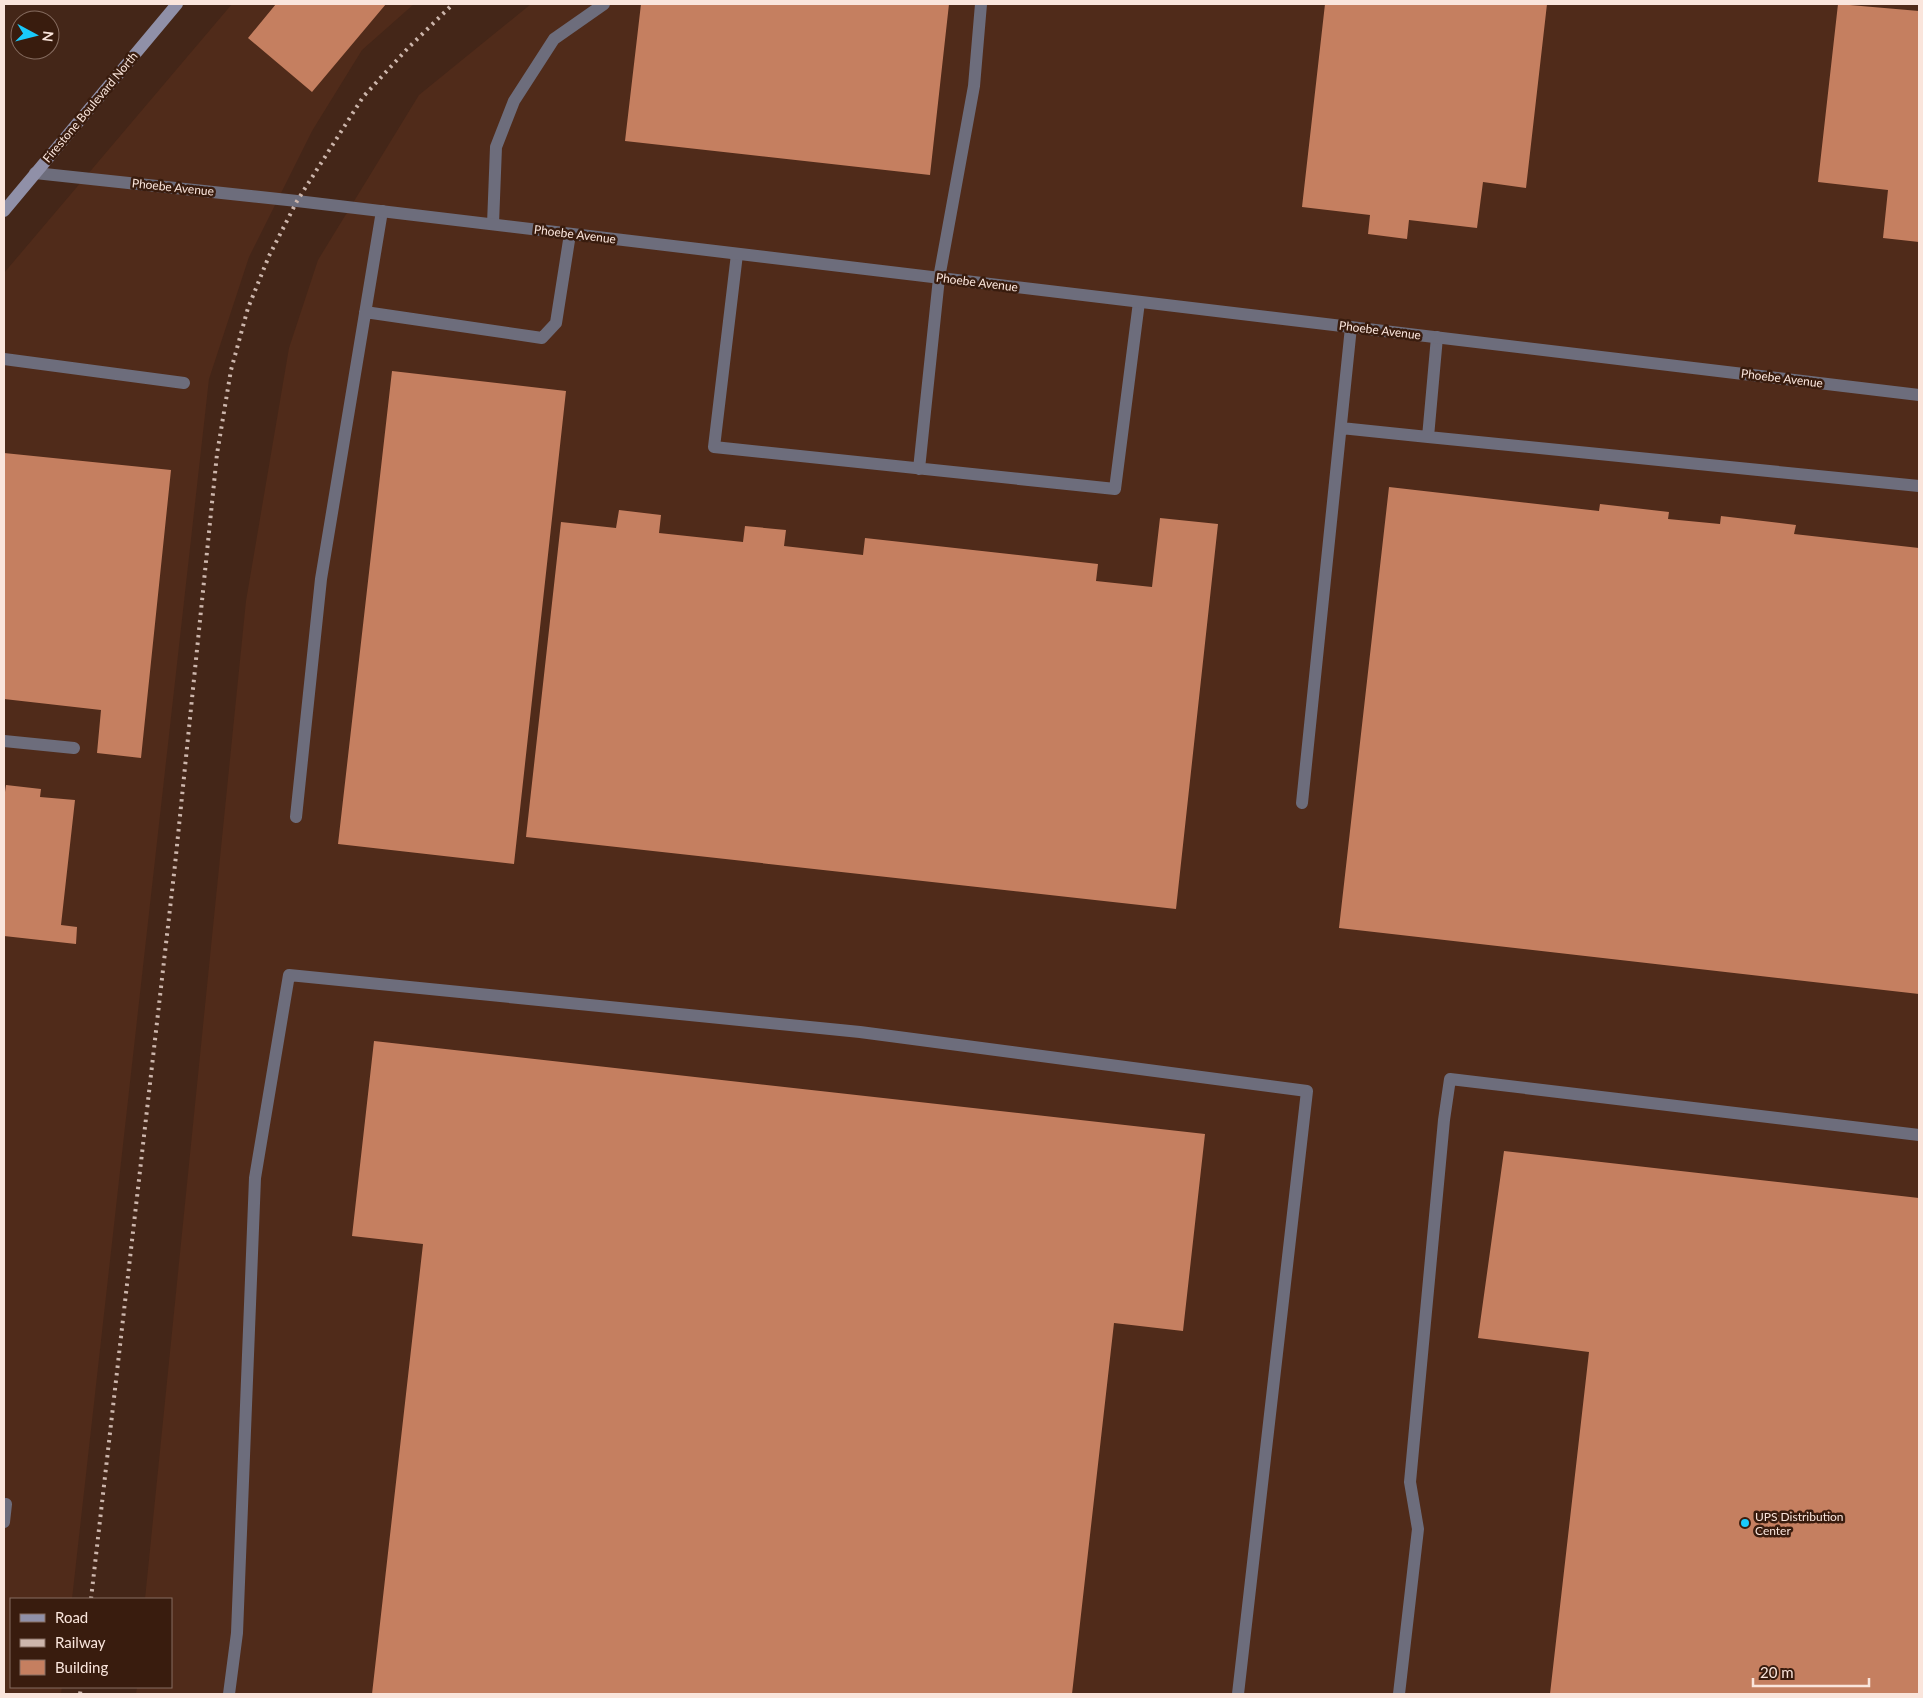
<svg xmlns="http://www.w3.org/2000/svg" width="1923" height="1698" font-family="Lato,sans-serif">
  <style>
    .built { fill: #502b1a }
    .building { fill: #c57f60 }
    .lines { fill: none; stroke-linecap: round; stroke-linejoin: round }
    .lane { stroke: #6d6d7c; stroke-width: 12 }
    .street { stroke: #6d6d7c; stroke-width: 12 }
    .secondary { stroke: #9090a8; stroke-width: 12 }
    .rail { stroke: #cdb6ac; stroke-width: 4; stroke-dasharray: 2.5 5; stroke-linecap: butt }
    .poi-dot { fill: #19cafc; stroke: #391c0e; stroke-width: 2 }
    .labels { text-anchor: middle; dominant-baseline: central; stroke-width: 5; stroke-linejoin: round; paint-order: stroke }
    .street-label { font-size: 12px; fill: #fae5dc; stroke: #391c0e }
    .poi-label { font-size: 12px; fill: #fae5dc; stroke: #391c0e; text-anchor: start }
  </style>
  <rect width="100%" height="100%" fill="#442618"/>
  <!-- built -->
  <path class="built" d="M232,4H414L362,50L312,131L249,257L209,379L72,1599H11V1687H62L61,1694H4V273Z
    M531,4H1919V1694H136L137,1687H171V1599H145L246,601L289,348L318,260L419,95Z"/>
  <!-- building -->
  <path class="building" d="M276,4H386L312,92L248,38Z
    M641,4H949L930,175L625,141Z
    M1325,4H1547L1526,188L1483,182L1477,228L1409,220L1407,239L1368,234L1370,215L1302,207Z
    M1838,4L1919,11V242L1883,238L1888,190L1818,182Z
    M392,371L566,391L514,864L338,844Z
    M4,453L171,470L141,758L97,753L101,710L4,699Z
    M1389,487L1599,511L1600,504L1669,512L1668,519L1720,524L1721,516L1796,525L1794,534L1919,548V994L1339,928Z
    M619,510L661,515L659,533L743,542L745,526L786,530L784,546L863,555L865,538L1098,564L1096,581L1152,587L1160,518L1218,524L1176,909L526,837L561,522L616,528Z
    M6,785L41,789L40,797L75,800L61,925L77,927L76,944L4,936V792H5Z
    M374,1041L1205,1134L1183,1331L1114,1323L1072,1694H372L423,1244L352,1236Z
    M1504,1151L1919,1198V1694H1550L1589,1352L1478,1338Z"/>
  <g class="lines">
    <!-- lane -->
    <path class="lane" d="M493,224L496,147L514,101L554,39L604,4
      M737,254L714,447L1115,489L1139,302
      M365,312L542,338L556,323L570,234
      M1437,337L1428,437L1919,486
      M4,359L184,383
      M1341,428L1428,437
      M919,469L939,278L974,86L981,4
      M4,741L74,748
      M1302,803L1351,327
      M296,817L321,579L382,211
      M4,1522L6,1504
      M229,1694L237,1633L255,1178L289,975L860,1032L1307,1091L1238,1694
      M1399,1694L1418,1529L1410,1482L1444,1120L1450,1079L1919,1135"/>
    <!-- street -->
    <path class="street" d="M35,173L297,201L1919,395"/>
    <!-- secondary -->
    <path class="secondary" d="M4,211L177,4"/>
    <!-- rail -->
    <path class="rail" d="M91,1599L175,865L217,454L231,370L248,308L269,256L297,201L363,97L408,48L453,4
      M80,1694L81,1687"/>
  </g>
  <!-- markers -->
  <circle class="poi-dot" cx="1745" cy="1523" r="5"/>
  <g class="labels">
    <!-- street labels -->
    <g class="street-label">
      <text transform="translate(90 107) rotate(-50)">Firestone Boulevard North</text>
      <text transform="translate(173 187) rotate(6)">Phoebe Avenue</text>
      <text transform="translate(575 234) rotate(7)">Phoebe Avenue</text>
      <text transform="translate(977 282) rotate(7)">Phoebe Avenue</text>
      <text transform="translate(1380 330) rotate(7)">Phoebe Avenue</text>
      <text transform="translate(1782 378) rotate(7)">Phoebe Avenue</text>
    </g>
    <!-- poi labels -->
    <g class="poi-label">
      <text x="1755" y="1516">UPS Distribution<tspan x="1755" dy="14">Center</tspan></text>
    </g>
  </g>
  <!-- border -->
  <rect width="1923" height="1698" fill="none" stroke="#fae5dc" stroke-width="10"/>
  <!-- legend -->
  <rect x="10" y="1598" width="162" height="90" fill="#391c0e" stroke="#866c60"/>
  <rect x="20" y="1614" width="25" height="8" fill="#9090a8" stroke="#866c60"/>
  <text x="55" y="1623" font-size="15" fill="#fae5dc">Road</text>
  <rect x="20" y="1639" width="25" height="8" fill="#cdb6ac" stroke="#866c60"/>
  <text x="55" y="1648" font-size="15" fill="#fae5dc">Railway</text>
  <rect x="20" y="1660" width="25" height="15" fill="#c57f60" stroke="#866c60"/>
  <text x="55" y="1673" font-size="15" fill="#fae5dc">Building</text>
  <!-- north arrow -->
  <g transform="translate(35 35) rotate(97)"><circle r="24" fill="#391c0e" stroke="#866c60"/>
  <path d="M0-4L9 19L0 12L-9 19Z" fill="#19cafc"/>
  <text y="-8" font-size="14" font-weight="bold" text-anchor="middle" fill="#fae5dc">N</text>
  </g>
  <!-- scale -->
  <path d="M1753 1678v8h116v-8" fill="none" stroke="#fae5dc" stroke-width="2.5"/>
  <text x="1760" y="1678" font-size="15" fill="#fae5dc" stroke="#391c0e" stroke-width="4" paint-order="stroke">20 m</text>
</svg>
